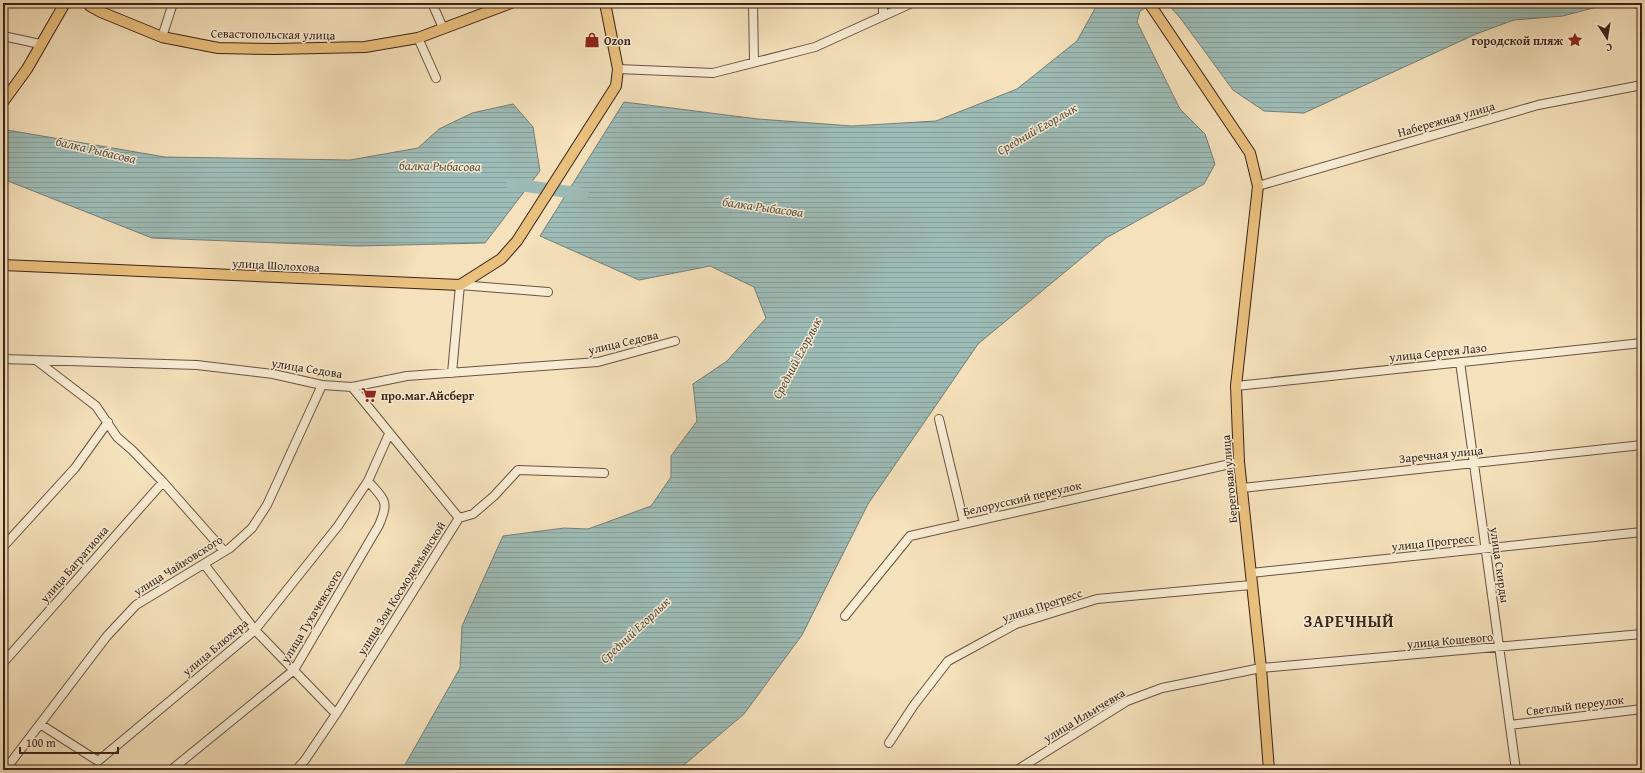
<svg xmlns="http://www.w3.org/2000/svg" width="1645" height="773" font-family="'Gentium Book Plus',serif">
  <style>
    .water { fill: url(#water-rules); stroke: #767e77 }
    .lines { fill: none; stroke-linecap: round; stroke-linejoin: round }
    .river { stroke: #9dbcb7; stroke-width: 12 }
    .minor-casing { stroke: #6a5240; stroke-width: 10 }
    .major-casing { stroke: #3b2217; stroke-width: 12 }
    .minor { stroke: #f8ecd3; stroke-width: 8 }
    .major { stroke: #eac07e; stroke-width: 10 }
    .labels { text-anchor: middle; dominant-baseline: central; stroke-width: 3; stroke-linejoin: round; paint-order: stroke }
    .street-label { font-size: 12px; fill: #3b2217; stroke: #f8ecd3 }
    .poi-label { font-size: 12px; font-weight: bold; fill: #3b2217; stroke: #f8ecd3; text-anchor: start }
    .water-label { font-size: 13px; font-style: italic; fill: #585047; stroke: #f8ecd3 }
    .district-label { font-size: 16px; font-weight: bold; letter-spacing: 1px; fill: #3b2217; stroke: #f8ecd3 }
  </style>
  <defs>
    <pattern id="water-rules" width="6" height="5" patternUnits="userSpaceOnUse"><rect width="6" height="5" fill="#9dbcb7"/><path d="M0 2.5h6" fill="none" stroke="#88a19d"/></pattern>
  </defs>
  <rect width="100%" height="100%" fill="#f5e1bb"/>
  <filter id="stains"><feTurbulence type="fractalNoise" baseFrequency=".005" numOctaves="4"/><feColorMatrix values="0 0 0 0 .2 0 0 0 0 .09 0 0 0 0 .02 0 0 0 .5 -.17"/></filter>
  <radialGradient id="worn" r=".72"><stop offset=".6" stop-color="#630" stop-opacity="0"/><stop offset="1" stop-color="#630" stop-opacity=".3"/></radialGradient>
  <!-- water -->
  <path class="water" d="M1098,3H1154L1140,11L1137,22L1180,109L1205,134L1215,164L1204,184L1106,238L978,344L868,504L802,635L744,714L678,770H402L460,668L462,626L503,536L564,528L588,529L651,506L671,477V456L697,421L693,384L727,361L766,318L754,287L710,266L639,280L540,236L624,102L758,119L852,126L936,121L1017,89L1077,41Z
    M1167,3H1642V9L1608,4L1563,16L1514,20L1476,34L1304,113L1264,111L1233,90L1181,19Z
    M513,104L533,127L540,171L485,243L357,246L152,238L3,179V135L7,130L165,157L350,160L418,148L439,129L472,113Z"/>
  <g class="lines">
    <!-- river -->
    <path class="river" d="M512,184L583,194"/>
    <defs>
      <path id="minor" d="M432,3L443,28
        M753,3L754,62
        M883,3V16
        M3,36L40,44
        M162,37L173,3
        M418,38L436,78
        M618,69L713,73L815,47L912,3
        M1258,186L1538,105L1642,85
        M3,359L197,365L273,374L322,385L352,387L407,376L598,362L675,341
        M36,360L96,406L117,437L132,450L163,482L224,551
        M1460,362L1516,770
        M452,373L460,285L548,292
        M1236,386L1642,343
        M939,419L964,523
        M1242,488L1642,445
        M459,518L473,514L494,496L518,470L604,473
        M3,547L75,468L108,422
        M204,564L255,630L336,714
        M1251,573L1642,532
        M845,616L910,536L1239,462
        M3,663L163,482
        M40,724L98,761L255,630L338,526L368,481L389,434
        M1510,725L1642,709
        M889,743L914,705L948,661L1016,624L1097,599L1251,585
        M5,770L107,636L136,605L230,548L252,528L267,505L322,385
        M171,770L294,670L379,525C390,500 384,500 368,481
        M296,770L305,760L336,714L459,518L352,387
        M1017,770L1127,701L1162,688L1261,668L1642,634"/>
      <path id="major" d="M89,3L90,6L101,12L162,37L218,48L274,49L365,47L418,38L511,3
        M1149,3L1250,153L1258,186L1236,386L1239,462L1261,668L1269,770
        M3,102L27,69L65,3
        M3,265L460,285L501,259L517,241L616,86L618,69L605,3"/>
    </defs>
    <!-- minor casing -->
    <use href="#minor" class="minor-casing"/>
    <!-- major casing -->
    <use href="#major" class="major-casing"/>
    <!-- minor -->
    <use href="#minor" class="minor"/>
    <!-- major -->
    <use href="#major" class="major"/>
  </g>
  <!-- icons -->
  <defs>
    <symbol id="shop-bare" viewBox="-9 -9 18 18"><path d="M-5-2.5h2.3a2.7 3.5 0 0 1 5.4 0H5L5.5 6h-11ZM-1.5-2.5h3a1.5 2.3 0 0 0-3 0Z" fill="#8f2418" stroke="#f8ecd3" stroke-width="2.5" paint-order="stroke"/></symbol>
    <symbol id="sight-bare" viewBox="-9 -9 18 18"><path d="M0-6L1.8-2.2L6-1.7L2.9 1.2L3.7 5.4L0 3.3L-3.7 5.4L-2.9 1.2L-6-1.7L-1.8-2.2Z" fill="#8f2418" stroke="#f8ecd3" stroke-width="2.5" paint-order="stroke"/></symbol>
    <symbol id="supermarket-bare" viewBox="-9 -9 18 18"><path d="M-6-5.5h2.5l.6 2H6L4.5 2H-2.5L-4.4-4H-6ZM-1.5 3.2a1.3 1.3 0 1 0 .1 0ZM3 3.2a1.3 1.3 0 1 0 .1 0Z" fill="#8f2418" stroke="#f8ecd3" stroke-width="2.5" paint-order="stroke"/></symbol>
  </defs>
  <g fill-rule="evenodd">
    <use href="#shop-bare" x="581" y="29" width="22" height="22"/>
    <use href="#sight-bare" x="1564" y="29" width="22" height="22"/>
    <use href="#supermarket-bare" x="358" y="384" width="22" height="22"/>
  </g>
  <g class="labels">
    <!-- street labels -->
    <g class="street-label">
      <text transform="translate(273 34) rotate(1)">Севастопольская улица</text>
      <text transform="translate(1446 119) rotate(-16)">Набережная улица</text>
      <text transform="translate(276 265) rotate(3)">улица Шолохова</text>
      <text transform="translate(623 342) rotate(-13)">улица Седова</text>
      <text transform="translate(1438 352) rotate(-6)">улица Сергея Лазо</text>
      <text transform="translate(307 368) rotate(9)">улица Седова</text>
      <text transform="translate(1441 454) rotate(-6)">Заречная улица</text>
      <text transform="translate(1229 479) rotate(-95)">Береговая улица</text>
      <text transform="translate(1022 498) rotate(-13)">Белорусский переулок</text>
      <text transform="translate(1433 542) rotate(-6)">улица Прогресс</text>
      <text transform="translate(74 564) rotate(-49)">улица Багратиона</text>
      <text transform="translate(178 565) rotate(-32)">улица Чайковского</text>
      <text transform="translate(1500 565) rotate(82)">улица Скирды</text>
      <text transform="translate(401 588) rotate(-58)">улица Зои Космодемьянской</text>
      <text transform="translate(1042 605) rotate(-18)">улица Прогресс</text>
      <text transform="translate(311 616) rotate(-59)">улица Тухачевского</text>
      <text transform="translate(1450 640) rotate(-5)">улица Кошевого</text>
      <text transform="translate(215 647) rotate(-40)">улица Блюхера</text>
      <text transform="translate(1575 705) rotate(-7)">Светлый переулок</text>
      <text transform="translate(1084 715) rotate(-31)">улица Ильичевка</text>
    </g>
    <!-- poi labels -->
    <g class="poi-label">
      <text x="604" y="40">Ozon</text>
      <text x="1563" y="40" text-anchor="end">городской пляж</text>
      <text x="381" y="395">про.маг.Айсберг</text>
    </g>
    <!-- water labels -->
    <g class="water-label">
      <text transform="translate(1037 129) rotate(-30)">Средний Егорлык</text>
      <text transform="translate(96 150) rotate(13)">балка Рыбасова</text>
      <text transform="translate(440 166) rotate(1)">балка Рыбасова</text>
      <text transform="translate(763 207) rotate(8)">балка Рыбасова</text>
      <text transform="translate(797 358) rotate(-62)">Средний Егорлык</text>
      <text transform="translate(635 630) rotate(-43)">Средний Егорлык</text>
    </g>
    <!-- district labels -->
    <g class="district-label">
      <text x="1349" y="621">ЗАРЕЧНЫЙ</text>
    </g>
  </g>
  <!-- margin -->
  <rect width="1645" height="773" fill="none" stroke="#f5e1bb" stroke-width="16"/>
  <rect x="4" y="4" width="1637" height="765" fill="none" stroke="#3b2217" stroke-width="2"/>
  <rect x="8" y="8" width="1629" height="757" fill="none" stroke="#3b2217"/>
  <!-- north arrow -->
  <g transform="translate(1607 38) rotate(168)" stroke="#f8ecd3" stroke-width="3" paint-order="stroke">
  <path d="M0-3L7 15L0 10L-7 15Z" fill="#3b2217"/>
  <text y="-6" font-size="11" font-weight="bold" text-anchor="middle" fill="#3b2217">С</text>
  </g>
  <!-- scale -->
  <path d="M20 747v6h98v-6" fill="none" stroke="#3b2217" stroke-width="2"/>
  <text x="26" y="747" font-size="12" fill="#3b2217" stroke="#f8ecd3" stroke-width="3" paint-order="stroke">100 m</text>
  <rect width="100%" height="100%" filter="url(#stains)"/>
  <rect width="100%" height="100%" fill="url(#worn)"/>
</svg>
